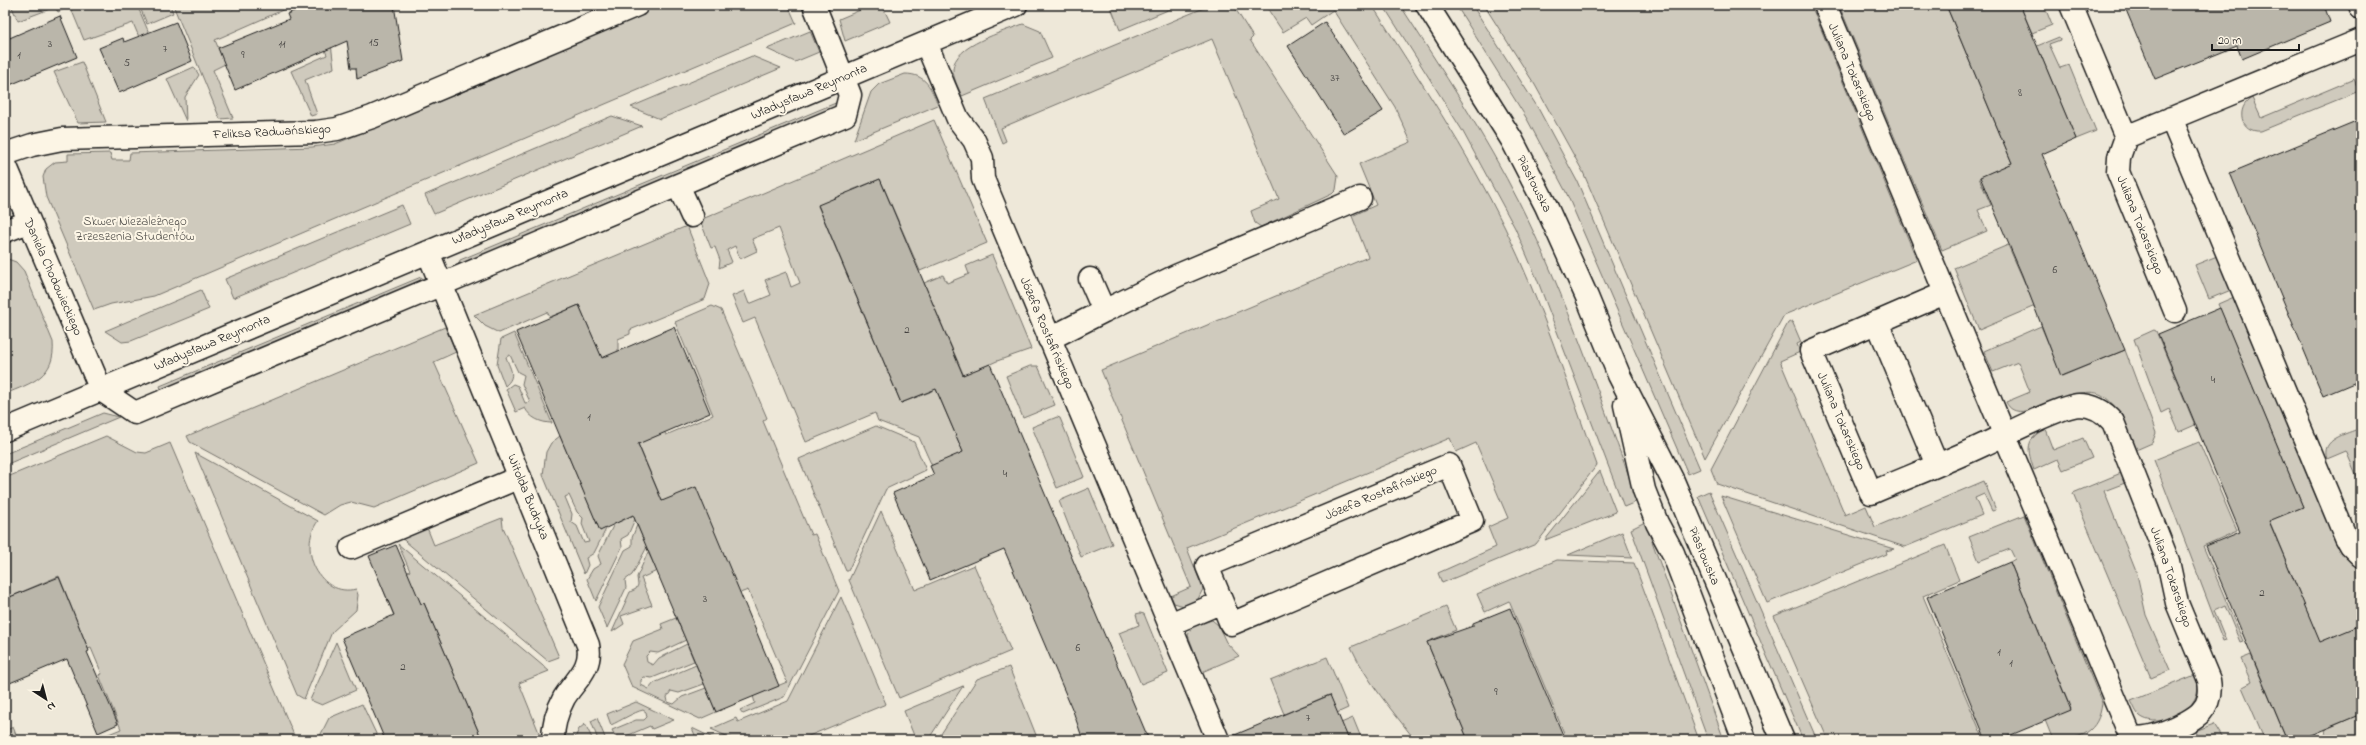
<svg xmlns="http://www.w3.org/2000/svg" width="2366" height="745" font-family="'Indie Flower',sans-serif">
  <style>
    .green { fill: #cfcabd; stroke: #76736c; fill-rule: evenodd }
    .building { fill: #bab6aa; stroke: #1c1c1c }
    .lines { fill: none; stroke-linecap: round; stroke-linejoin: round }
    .minor-casing { stroke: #1c1c1c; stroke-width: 25 }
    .minor { stroke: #fcf5e5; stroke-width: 22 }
    .labels { text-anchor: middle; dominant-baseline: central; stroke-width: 4; stroke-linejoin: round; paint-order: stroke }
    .number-label { font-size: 11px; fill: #444240 }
    .street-label { font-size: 13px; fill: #1c1c1c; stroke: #fcf5e5 }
    .park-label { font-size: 13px; fill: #52504c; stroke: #fcf5e5 }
  </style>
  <rect width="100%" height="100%" fill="#eee8d9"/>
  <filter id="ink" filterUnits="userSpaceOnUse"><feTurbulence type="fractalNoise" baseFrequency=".025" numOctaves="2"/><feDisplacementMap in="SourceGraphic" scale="8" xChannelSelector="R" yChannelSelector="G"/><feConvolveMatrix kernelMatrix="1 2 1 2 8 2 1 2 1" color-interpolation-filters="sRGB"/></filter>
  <g filter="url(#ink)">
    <!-- green -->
    <path class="green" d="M11,5H137L149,33L139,37L133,23L84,40L70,6L58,12L55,7L18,21Z
      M139,5H170L173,13L147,24Z
      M173,5H294L215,40L225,64L213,70L233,118L220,119Z
      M658,5H788L796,23L154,296L111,304L94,310L46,197L43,177L46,169L55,162L68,161V154L110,153L112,160H129L130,153L312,147L335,144L496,78L508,73L506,69Z
      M872,5H882L890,22L845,41L839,19Z
      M1110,5H1180L1120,30Z
      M1211,5H1233L1253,37L1250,40L1338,176L1336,190L1332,194L1261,227L1255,223L1251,211L1279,199L1212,39L1001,128L1006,141L1002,143L985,99Z
      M1265,5H1372C1418,78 1467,150 1505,228C1542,304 1568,386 1597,465L1536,544L1442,583L1438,573L1496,547L1488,527L1508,518L1476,443L1456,452L1450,438L1187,548L1203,589L1197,601L1184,606L1174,603L1171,596L1191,587L1101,370L1368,257L1352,216L1376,205L1359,164L1411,142L1395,107L1333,10L1311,25L1306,18L1283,32Z
      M1383,5H1400C1442,70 1485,135 1520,204C1568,300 1601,401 1638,501L1624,507L1537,279L1515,228L1462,130Z
      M1456,5H1472L1538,108L1577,181L1700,469L1688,474L1566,192L1527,119Z
      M1484,5H1811L1917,260L1784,315L1705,458L1583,172L1535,85Z
      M1839,5H1946L2012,163L1979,178L1991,205L1978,210L1987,231L1942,250Z
      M2020,5H2044L2052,25L2032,33Z
      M328,19L334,68L305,80L317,114L311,116L291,71L327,55L319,35Z
      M1023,24L1040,31L1052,58L962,96C958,87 953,78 953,69C954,45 1003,32 1023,24Z
      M810,31L819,52L795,62L767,49Z
      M2059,37L2060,40L2049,44L2060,68L2069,65L2096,131L2076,139L2037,46Z
      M752,56L781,68L660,119L631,107Z
      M82,62L106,122L78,123L54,72Z
      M194,67L199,75L185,97L186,121L167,79Z
      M905,74C926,74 931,88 938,105L854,140L871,92L879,84Z
      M2354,79L2359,91L2261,131C2240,133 2235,107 2252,98L2261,118Z
      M838,102L833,113L458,265L460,260Z
      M612,116L642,126L434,214L425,195Z
      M934,120L987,243L920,271L880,179L852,190L853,193H847L818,206L901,403L930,392L929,389L935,387L964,454L932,466L919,437L878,421L875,413L806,442L755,318L743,323L732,296L744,291L749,304L771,295L765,280L786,272L791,287L800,283L779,228L752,239L757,251L740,259L735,246L727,250L732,262L719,268L720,260L715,247L711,248L700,220Z
      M402,205L410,224L233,298L225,279Z
      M687,226L710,284L705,299L630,330V334L618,339V390L616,391L579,305L550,317L547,312L499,333L485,326L474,315Z
      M2008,245L2035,306L1979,330L1954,268Z
      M992,255L1031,349L997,361L964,376L924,283L943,275L947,283L969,274L966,266Z
      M2217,256L2231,290L2209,299L2195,265Z
      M5,258L16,262L24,271L53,342C56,377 31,383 5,394Z
      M421,277L425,280L163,394L160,386Z
      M201,290L209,309L131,341L122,342L105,331Z
      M2234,297L2343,553L2361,568V625L2354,628L2361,644V739L2359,740H2316L2326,736L2324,730L2351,718L2269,520L2303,507L2218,304Z
      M712,306L721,310L767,418L763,421L811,535L815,534L839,591L784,697L743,714L740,710L755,703L753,696L787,682L748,590L740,593L663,503L634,434L656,413L666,435L713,415L675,322Z
      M1792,321L1801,342L1797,344L1800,352L1780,361L1845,515L1866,506L1875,527L1984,481L1996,510L1992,511L1984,494L1975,498L1982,515L1905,547L1717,484L1711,469L1788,323Z
      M2041,326L2062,376L2125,350L2156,433L2152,443L2136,450C2128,431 2122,410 2105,397C2077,376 2020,433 2006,402L2030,392L2018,362L1993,372L1984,351Z
      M445,327L456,352L434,362L479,463L374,508L351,502L340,505L324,515L190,442L187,436Z
      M2154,330L2156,331L2195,425L2179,432L2169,409L2161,413L2134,339Z
      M514,333L552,423C541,423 530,418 525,408L516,412L506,389L513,384L518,386L525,403L530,402L522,384L524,375L518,372L510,355L506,357C510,369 517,376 505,386L497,365L501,339Z
      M1030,366H1038L1055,405L1023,418L1006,376Z
      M103,413L119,417L5,465V454Z
      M1057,417L1060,418L1084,477L1057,488L1032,427Z
      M876,426L914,442L926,470L886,489L848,571H846L799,459Z
      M2361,428V486L2346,451L2327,459C2320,439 2346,434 2361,428Z
      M2045,429L2053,450L2083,438L2092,458L2063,470L2058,459L2034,470C2027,450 2025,439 2045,429Z
      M106,436L137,452L146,453L170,443L296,740H94L121,729L99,675L102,674L91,648L88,649L59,576L5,599V478Z
      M560,436L600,530L607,527L594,553L586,558L588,565L584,574L543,475L546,452L551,443ZM569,495L577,512L583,518L582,524L589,542L584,543L577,526L571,522L572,514L565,497Z
      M2199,442L2237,531L2203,546L2243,641L2240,642L2225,606L2214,611L2226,640L2223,641L2154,460Z
      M195,453L318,521C297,549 320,598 356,589L358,595L356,610L332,632L304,699L297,695Z
      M1600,471L1616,512L1545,540Z
      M2121,473L2125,483L2104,491L2137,574L2146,615L2170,670L2151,678L2073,493Z
      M1089,488L1112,544L1081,557L1059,501Z
      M1709,491L1817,740H1803L1698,496Z
      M1721,496L1894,549L1886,551L1887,554L1767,603Z
      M881,511L915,590L974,565L1011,651L899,698L849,580Z
      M2024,515L2102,703C2099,732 2081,740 2053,740L2045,720L2071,709L2010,562L2015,559L2010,549L1979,561L1969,537Z
      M633,516L635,519L628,535L621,539L622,547L596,601L587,579L593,569L601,564L598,556L614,524Z
      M502,518L503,527L559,657L548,661L399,536L426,525L434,545Z
      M1645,522L1724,740H1708L1631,529Z
      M637,525L647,547L632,575L625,580L626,588L607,628L598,607L625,550L632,546V538Z
      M1622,532L1632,558L1568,555Z
      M398,544L549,671L519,683L540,735L529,740H482L424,603L394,616L381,584L410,571Z
      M1945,545L1959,580L1923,596L1984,740H1828L1774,616Z
      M648,552L657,571L641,578L652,605L621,616L624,624L612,632L630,592L636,589L638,585L637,577Z
      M1557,560L1634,563L1699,740H1567L1509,601L1485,612L1477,594Z
      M841,597L886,704L799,740H735L711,729L736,718L738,722L788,701Z
      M1446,607L1456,630L1427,642L1468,740H1415C1392,710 1367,682 1351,647Z
      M1140,613L1144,614L1168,673L1141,684L1119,633L1139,625L1136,614Z
      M676,618L686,640L658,653L650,652L646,656L647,662L653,665L659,658L687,644L694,661L652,678L644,677L641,680V685L649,689L654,683L696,665L704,684L679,693L671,691L667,697L668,702L674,704L682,697L706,688L716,712L700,719L632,687L622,664L633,641L663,629L661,624Z
      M1212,620L1218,625L1226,642L1239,656L1202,672L1188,635L1192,627Z
      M336,642L356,690L322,705L310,700Z
      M2251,655L2287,740H2265L2242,687L2251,682L2241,659Z
      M1327,657L1348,708L1337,713L1329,695L1284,714L1270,680Z
      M1009,667L1038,740H937L977,679Z
      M2195,675C2210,707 2160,732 2140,716C2136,713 2134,706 2131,701Z
      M963,686L928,740L915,738L904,711Z
      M636,702L674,720L652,729L650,726L617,740L612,730L636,720H644L647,717L646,712L643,710C634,712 620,721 611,725L607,714Z
      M362,704L379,740H318L329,718Z
      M597,718L606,740H598L591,721Z
      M1353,718L1362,740H1349L1341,723Z
      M585,724L593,740H574L579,729Z
      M2214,724L2224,740H2198L2195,731Z
      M13,727L18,740H5V731Z
      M692,728L717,740H697Z"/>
    <!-- building -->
    <path class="building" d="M307,5H394L403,61L357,79L356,68H351L347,41L235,90L218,48L289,19L287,14Z
      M1946,5H2020L2076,139L2042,154L2125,350L2061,376L2022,275L1980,177L2012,163Z
      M2124,5H2324L2330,22L2242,59L2237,46L2155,79Z
      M60,16L77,57L5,87V40Z
      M176,22L192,61L119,93L99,48L123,38L124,42Z
      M1325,22L1383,111L1344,134L1288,46Z
      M2361,119V380L2323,396L2230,173Z
      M880,179L963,375L990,364L1149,740H1083L1073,711L1004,549L930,580L893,493L934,475L930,466L963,452L936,389L901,403L818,205Z
      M579,305L602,358L674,327L710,413L638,444L662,501L696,487L779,686L716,712L633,515L600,531L516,332Z
      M2220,308L2303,507L2269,521L2320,642L2361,625V714L2299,740H2287L2206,546L2240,532L2158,334Z
      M396,545L421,604L424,603L482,740H385L342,638L394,615L369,556Z
      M2010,562L2071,710L1999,740H1986L1927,597Z
      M59,577L89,651L87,652L118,724L98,733L67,659L5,685V599Z
      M1510,608L1565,740H1468L1427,642L1473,626V623Z
      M1330,695L1349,740H1230V737Z"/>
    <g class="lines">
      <defs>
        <path id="minor" d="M1427,5L1512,140L1546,206L1587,297L1619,375L1673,481L1783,740
          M1825,5L2130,735C2142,745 2191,723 2201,712C2210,702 2211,692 2209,680L2177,603L2168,561L2113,422C2104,411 2093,405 2079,405C2060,406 2003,436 1983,445C1947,462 1908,477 1871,493L1811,351L1945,293
          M2071,5L2126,137L2119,157L2118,172L2175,311
          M2360,5L2361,8
          M926,43L958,119L974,140L982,158L983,179L1218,740
          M2171,118L2346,538L2350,545L2361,556
          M2126,137L2361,40
          M5,154L32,145L62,139L316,132L337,129L372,117L637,5
          M5,164L101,390L135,413L845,115L850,95L814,5
          M678,185L692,216
          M5,231L28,222
          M428,252L588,645C593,668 575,680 564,698C557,711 553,725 553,740
          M1104,311L1176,276L1360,198
          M1877,322L1937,465
          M1049,339L1104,311L1090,279
          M1625,405L1644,490L1657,523L1673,553L1744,740
          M5,430L1016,5
          M1449,465L1472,521L1231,624L1207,566Z
          M351,548L520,477
          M1170,624L1222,602"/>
      </defs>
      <!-- minor casing -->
      <use href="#minor" class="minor-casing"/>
      <!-- minor -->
      <use href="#minor" class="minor"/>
    </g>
  </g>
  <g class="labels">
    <!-- number labels -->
    <g class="number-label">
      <text x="374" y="43">15</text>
      <text x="50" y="44">3</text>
      <text x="282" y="45">11</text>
      <text x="165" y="49">7</text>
      <text x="243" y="55">9</text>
      <text x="19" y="56">1</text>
      <text x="127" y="63">5</text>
      <text x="1335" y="78">37</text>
      <text x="2020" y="93">8</text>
      <text x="2055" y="270">6</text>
      <text x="907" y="330">2</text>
      <text x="2213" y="380">4</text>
      <text x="589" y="418">1</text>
      <text x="1005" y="474">4</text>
      <text x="2262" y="593">2</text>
      <text x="705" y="599">3</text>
      <text x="1078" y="648">6</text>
      <text x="1999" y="653">1</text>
      <text x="2011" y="664">1</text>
      <text x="403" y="667">2</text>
      <text x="1496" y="692">9</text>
      <text x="1308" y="718">7</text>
    </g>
    <!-- street labels -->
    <g class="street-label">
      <text transform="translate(1852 72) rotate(67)">Juliana Tokarskiego</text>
      <text transform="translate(809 92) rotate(-23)">Władysława Reymonta</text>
      <text transform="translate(272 132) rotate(-3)">Feliksa Radwańskiego</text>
      <text transform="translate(1534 184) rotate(63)">Piastowska</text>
      <text transform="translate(510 217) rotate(-23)">Władysława Reymonta</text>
      <text transform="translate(2140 225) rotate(68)">Juliana Tokarskiego</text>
      <text transform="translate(53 277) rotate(66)">Daniela Chodowieckiego</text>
      <text transform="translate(1047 333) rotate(67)">Józefa Rostafińskiego</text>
      <text transform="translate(212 343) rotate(-23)">Władysława Reymonta</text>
      <text transform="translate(1841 421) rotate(67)">Juliana Tokarskiego</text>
      <text transform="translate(1381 493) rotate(-23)">Józefa Rostafińskiego</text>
      <text transform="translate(528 497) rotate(68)">Witolda Budryka</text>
      <text transform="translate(1704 556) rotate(67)">Piastowska</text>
      <text transform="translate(2171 577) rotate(71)">Juliana Tokarskiego</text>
    </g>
    <!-- park labels -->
    <g class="park-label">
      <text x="135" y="221">Skwer Niezależnego<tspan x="135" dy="15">Zrzeszenia Studentów</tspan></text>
    </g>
  </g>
  <!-- margin -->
  <rect width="2366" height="745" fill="none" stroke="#fcf5e5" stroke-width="20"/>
  <rect x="10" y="10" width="2346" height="725" fill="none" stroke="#1c1c1c" stroke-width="1.5" filter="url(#ink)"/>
  <!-- north arrow -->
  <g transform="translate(46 699) rotate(144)" stroke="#fcf5e5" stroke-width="3" paint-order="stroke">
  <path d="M0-3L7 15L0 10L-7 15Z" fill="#1c1c1c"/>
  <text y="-6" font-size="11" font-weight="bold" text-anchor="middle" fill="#1c1c1c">N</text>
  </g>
  <!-- scale -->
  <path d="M2212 44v6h87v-6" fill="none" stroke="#1c1c1c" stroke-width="2"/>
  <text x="2218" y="44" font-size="12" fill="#1c1c1c" stroke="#fcf5e5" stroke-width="3" paint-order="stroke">20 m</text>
</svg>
